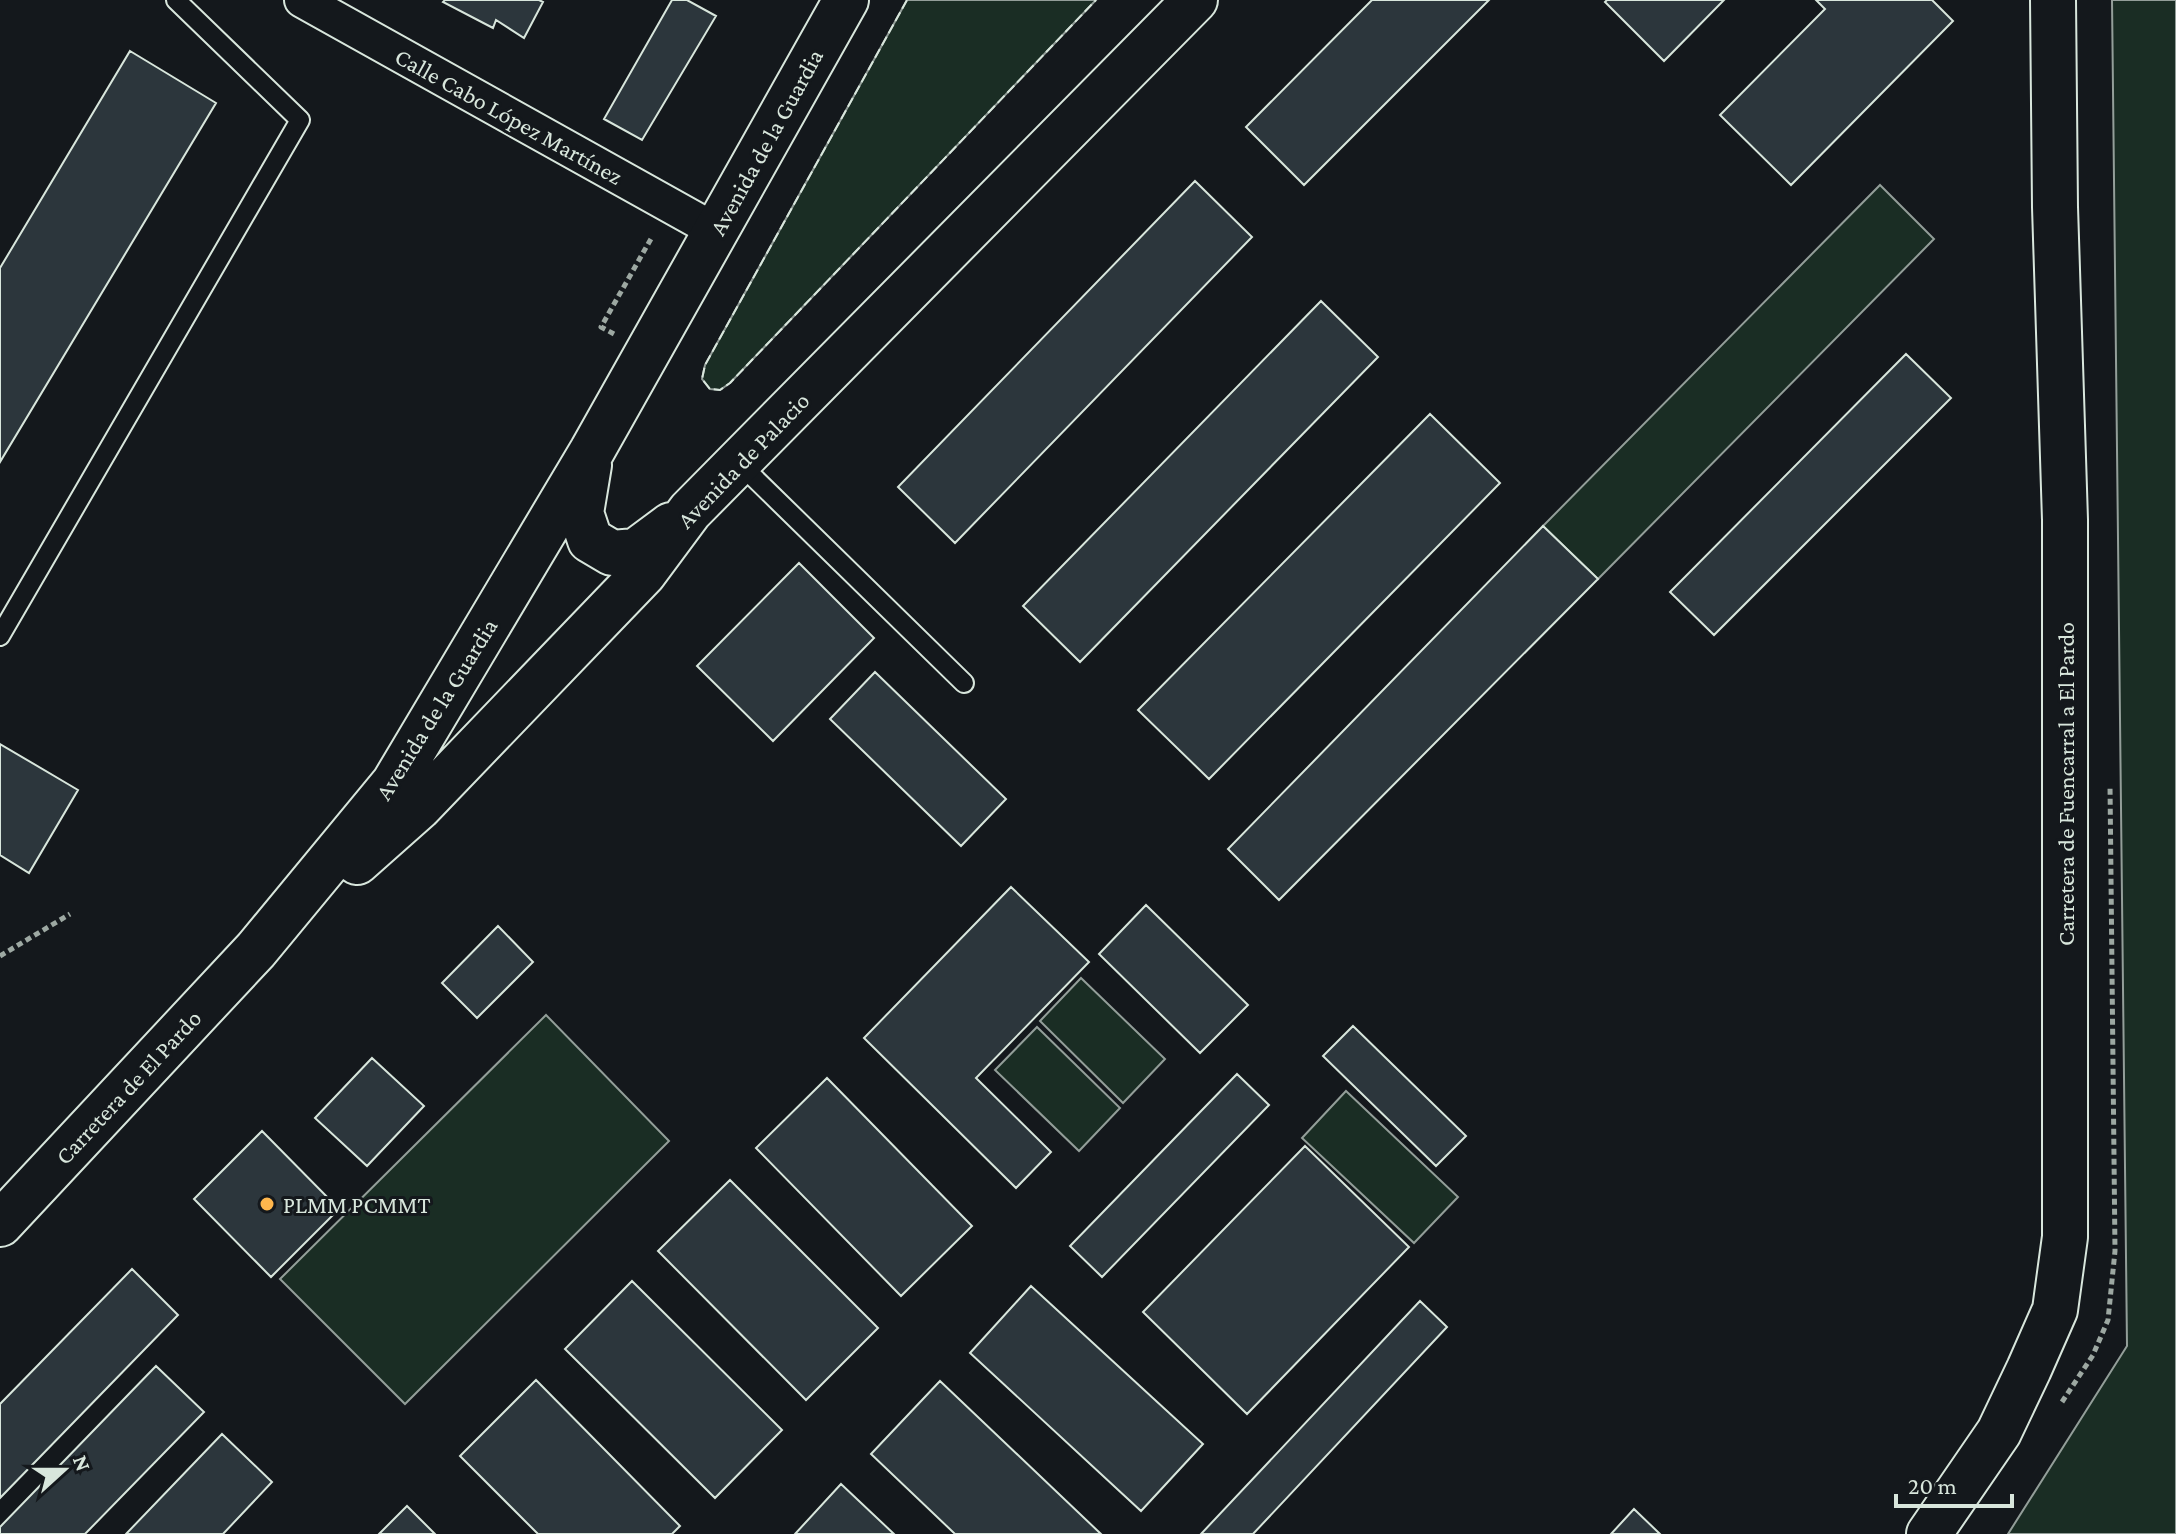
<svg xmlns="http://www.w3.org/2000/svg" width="2176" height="1534" font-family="'Crimson Pro',serif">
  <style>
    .green { fill: #1a2d24; stroke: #939e99; stroke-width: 2 }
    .building { fill: #2c363c; stroke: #d8e6dc; stroke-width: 2 }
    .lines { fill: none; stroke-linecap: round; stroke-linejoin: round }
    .lane-casing { stroke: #d8e6dc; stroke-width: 22 }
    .street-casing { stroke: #d8e6dc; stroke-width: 38 }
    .secondary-casing { stroke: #d8e6dc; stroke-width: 48 }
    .path { stroke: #9da8a2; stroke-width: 5; stroke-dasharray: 6 4; stroke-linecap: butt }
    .lane { stroke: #14181c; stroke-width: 18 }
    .street { stroke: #14181c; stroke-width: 34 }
    .secondary { stroke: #14181c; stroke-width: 44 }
    .fence { stroke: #d8e6dc; stroke-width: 2; stroke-dasharray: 10 4; stroke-linecap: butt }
    .poi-dot { fill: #ffb74d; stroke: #14181c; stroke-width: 3 }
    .labels { text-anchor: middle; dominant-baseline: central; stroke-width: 6; stroke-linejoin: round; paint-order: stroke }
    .street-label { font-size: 24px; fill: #d8e6dc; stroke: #14181c }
    .poi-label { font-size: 24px; fill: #d8e6dc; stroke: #14181c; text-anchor: start }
  </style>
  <rect width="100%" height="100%" fill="#14181c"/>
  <!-- green -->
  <path class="green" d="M907,0H1096L730,383L720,390L710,389L702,379L705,365Z
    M2112,0H2176V1534H2008L2127,1346Z
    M1880,185L1934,239L1598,579L1543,526Z
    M1081,978L1165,1059L1123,1103L1040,1021Z
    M546,1015L669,1141L405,1404L280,1279Z
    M1037,1027L1120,1108L1079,1151L995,1070Z
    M1346,1091L1458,1197L1414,1243L1302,1138Z"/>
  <!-- building -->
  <path class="building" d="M445,0H539L543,2L524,38L496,20L493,28L443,2Z
    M672,0H687L716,16L642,140L604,119Z
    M1372,0H1489L1304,185L1246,127Z
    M1607,0H1724L1664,61L1605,2Z
    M1816,0H1932L1953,21L1791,185L1720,115L1825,9Z
    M130,51L216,103L0,462V268Z
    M1195,181L1252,237L955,543L898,487Z
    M1321,301L1378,357L1080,662L1023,606Z
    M1906,354L1951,398L1714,635L1670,592Z
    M1430,414L1500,483L1209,779L1138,710Z
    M1543,526L1598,579L1279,900L1228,849Z
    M799,563L874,638L773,741L697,666Z
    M875,672L1006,799L961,846L830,719Z
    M0,744L78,790L29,873L0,855Z
    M1011,887L1089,962L976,1078L1051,1152L1016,1188L864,1038Z
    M1146,905L1248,1005L1200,1053L1099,954Z
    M498,926L533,962L477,1018L442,983Z
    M1353,1026L1466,1136L1436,1166L1323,1056Z
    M372,1058L424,1106L367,1166L315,1118Z
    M1237,1074L1269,1105L1102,1277L1070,1246Z
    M827,1078L972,1226L901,1296L756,1148Z
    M262,1131L339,1209L271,1277L194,1199Z
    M1305,1146L1409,1247L1247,1414L1143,1312Z
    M730,1180L878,1328L806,1400L658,1251Z
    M132,1269L178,1315L0,1498V1404Z
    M632,1281L782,1430L715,1498L565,1349Z
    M1031,1286L1203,1444L1141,1511L970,1353Z
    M1420,1301L1447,1327L1253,1534H1201Z
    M156,1366L204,1412L85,1534H0V1527Z
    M536,1380L680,1526L672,1534H538L460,1456Z
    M940,1381L1101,1534H955L871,1454Z
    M222,1434L272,1482L223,1534H126Z
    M841,1484L894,1534H795Z
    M407,1506L435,1534H379Z
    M1634,1509L1660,1534H1611Z"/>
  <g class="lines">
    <defs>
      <path id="lane" d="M738,462L964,683
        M0,636L300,120L176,0"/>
      <path id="street" d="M302,0L716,231"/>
      <path id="secondary" d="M589,465L581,513L590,540L612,553L636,551L671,525
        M357,862L419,807L644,573L690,511L1195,0
        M0,1224L256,950L394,783L592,451L846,0
        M1929,1534L1999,1432L2029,1369L2055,1310L2065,1237V520L2055,207L2053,0"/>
    </defs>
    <!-- lane casing -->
    <use href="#lane" class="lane-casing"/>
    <!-- street casing -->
    <use href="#street" class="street-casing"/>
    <!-- secondary casing -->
    <use href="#secondary" class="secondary-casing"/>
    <!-- path -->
    <path class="path" d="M614,334L601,327L652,237
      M0,956L70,914
      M2062,1402L2093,1355L2108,1320L2115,1251L2110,785"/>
    <!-- lane -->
    <use href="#lane" class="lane"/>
    <!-- street -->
    <use href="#street" class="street"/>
    <!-- secondary -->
    <use href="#secondary" class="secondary"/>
    <!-- fence -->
    <path class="fence" d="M907,0L705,365L702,379L710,389L720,390L730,383L1096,0"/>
  </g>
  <!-- markers -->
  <circle class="poi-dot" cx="267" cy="1204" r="8"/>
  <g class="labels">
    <!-- street labels -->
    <g class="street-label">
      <text transform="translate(509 116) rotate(29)">Calle Cabo López Martínez</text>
      <text transform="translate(766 142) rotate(-61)">Avenida de la Guardia</text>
      <text transform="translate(743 460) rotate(-46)">Avenida de Palacio</text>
      <text transform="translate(436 709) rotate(-58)">Avenida de la Guardia</text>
      <text transform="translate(2065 784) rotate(-90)">Carretera de Fuencarral a El Pardo</text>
      <text transform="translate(128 1087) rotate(-47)">Carretera de El Pardo</text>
    </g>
    <!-- poi labels -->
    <g class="poi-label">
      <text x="283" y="1204">PLMM PCMMT</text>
    </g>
  </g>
  <!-- north arrow -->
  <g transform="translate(64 1470) rotate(69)" stroke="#14181c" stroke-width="6" paint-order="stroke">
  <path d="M0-6L14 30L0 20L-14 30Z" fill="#d8e6dc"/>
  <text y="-12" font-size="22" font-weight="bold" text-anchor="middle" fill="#d8e6dc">N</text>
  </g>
  <!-- scale -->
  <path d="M1896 1494v12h116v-12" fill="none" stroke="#d8e6dc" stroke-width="4"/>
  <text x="1908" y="1494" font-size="24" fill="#d8e6dc" stroke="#14181c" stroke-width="6" paint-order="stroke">20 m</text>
</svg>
